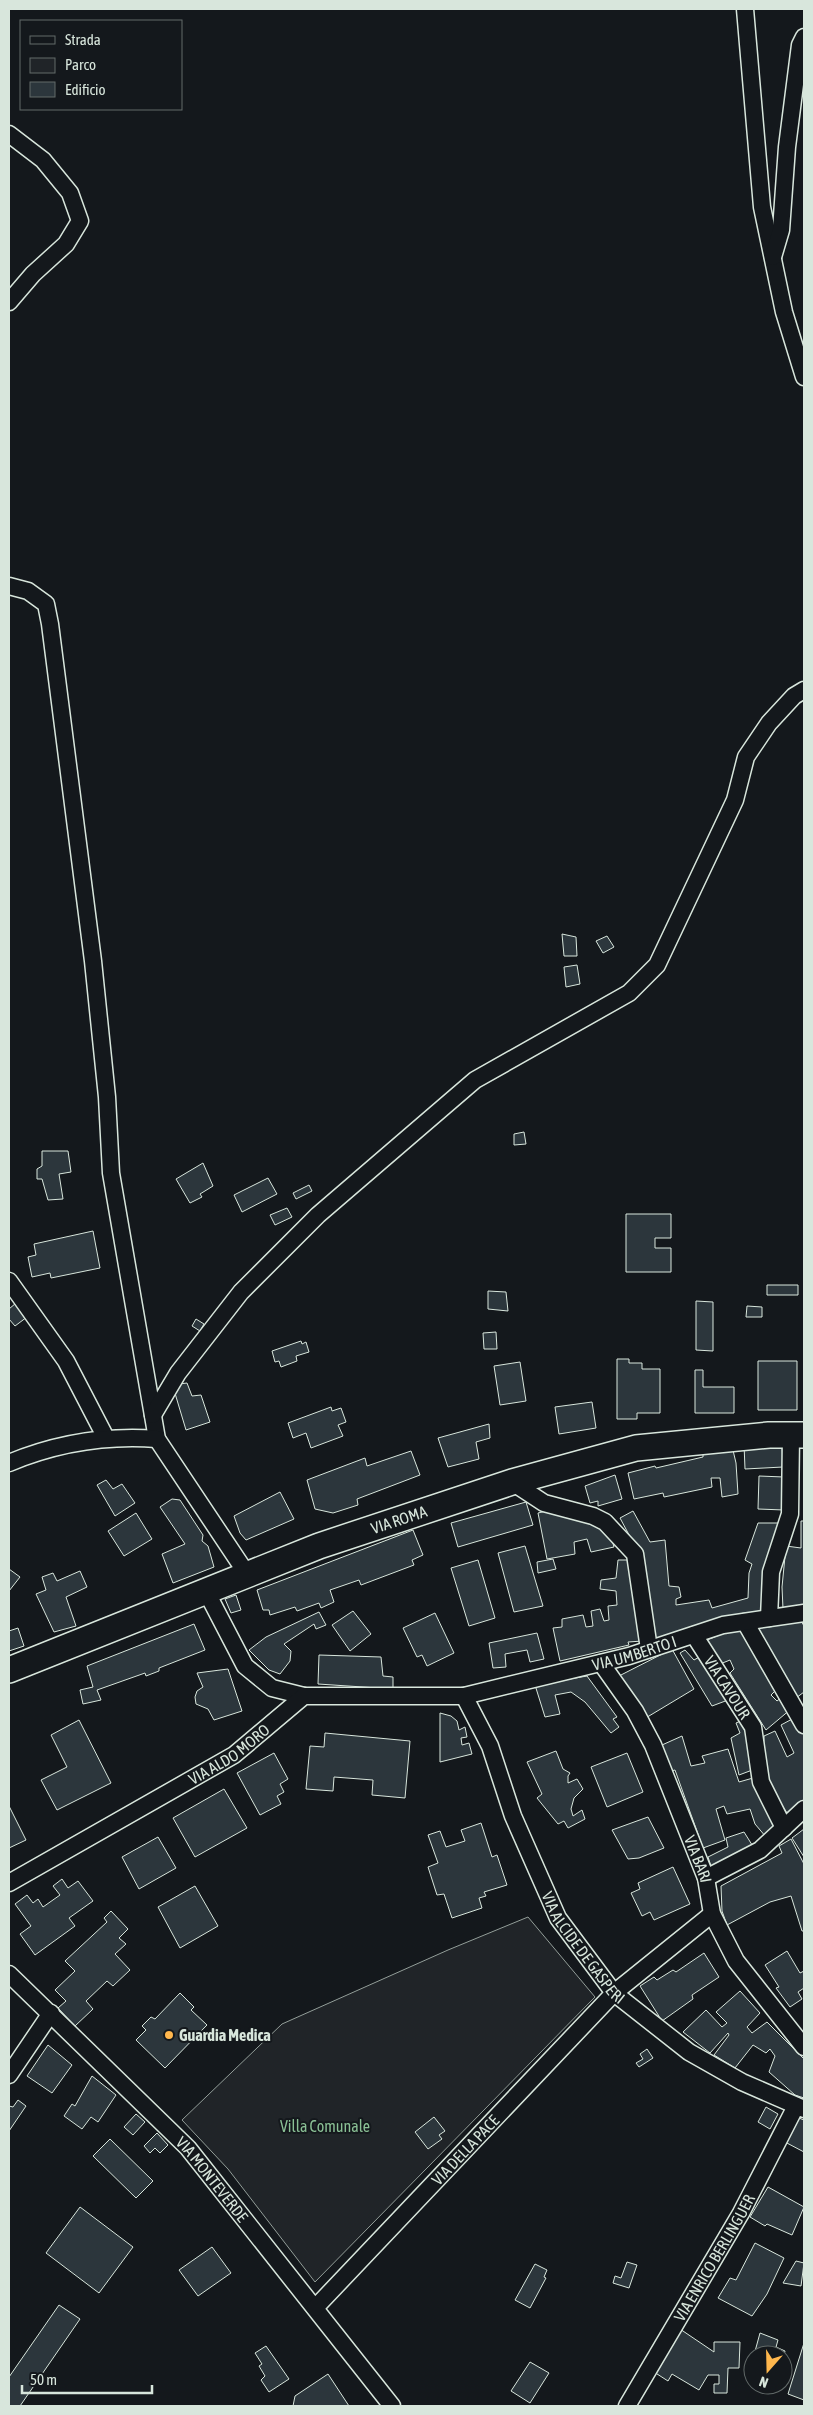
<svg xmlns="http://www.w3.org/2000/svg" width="813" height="2415" font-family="'Asap Condensed',sans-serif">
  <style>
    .green { fill: #202428; stroke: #939e99 }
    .building { fill: #2c363c; stroke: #d8e6dc }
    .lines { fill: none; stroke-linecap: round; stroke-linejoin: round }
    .minor-casing { stroke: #d8e6dc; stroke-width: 19 }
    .primary-casing { stroke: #d8e6dc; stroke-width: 28 }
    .minor { stroke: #14181c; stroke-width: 16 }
    .primary { stroke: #14181c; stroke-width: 25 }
    .poi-dot { fill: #ffb74d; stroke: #14181c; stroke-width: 2 }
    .labels { text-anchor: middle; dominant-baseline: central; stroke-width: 4; stroke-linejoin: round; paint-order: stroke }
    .street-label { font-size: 16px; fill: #d8e6dc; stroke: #14181c }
    .poi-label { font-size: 16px; font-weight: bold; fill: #d8e6dc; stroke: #14181c; text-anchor: start }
    .park-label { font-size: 16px; fill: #8ac095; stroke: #14181c }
  </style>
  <rect width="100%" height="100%" fill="#14181c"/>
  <!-- green -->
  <path class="green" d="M528,1917L595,1997L315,2282L228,2169L182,2120L282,2024L448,1950Z"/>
  <!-- building -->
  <path class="building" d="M562,934L576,937L577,956H564Z
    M607,936L614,947L603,953L596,941Z
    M577,965L580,984L566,987L564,967Z
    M524,1132L526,1144L514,1145V1134Z
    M42,1151H68L71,1172L59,1174L63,1199L48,1200L42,1179H37V1169L42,1166Z
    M203,1163L213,1186L200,1194L202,1197L190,1203L176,1179Z
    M268,1178L277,1194L242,1212L234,1195Z
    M309,1185L312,1191L296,1199L293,1193Z
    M287,1208L292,1217L275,1225L270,1215Z
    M626,1214H671V1238H655V1248H671V1272H626Z
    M93,1231L100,1268L51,1278L50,1273L32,1277L28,1257L36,1255L34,1244Z
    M767,1285H798V1295H767Z
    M488,1291L506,1292L508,1311L488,1309Z
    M696,1301L713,1302V1351L696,1350Z
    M16,1303L27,1317L15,1326L9,1319V1309Z
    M747,1306L762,1307V1317H746Z
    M196,1319L204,1324L200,1331L192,1326Z
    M496,1332L497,1349H484L483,1333Z
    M301,1341L302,1344L306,1342L309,1352L296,1356L297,1361L281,1367L279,1361L275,1362L272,1351Z
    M617,1359H629V1363H642V1369H660V1413H637V1419H617Z
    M758,1361H797V1410H758Z
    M520,1362L526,1401L500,1405L494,1366Z
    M695,1370H703V1387H734V1413H695Z
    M187,1383L192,1396L201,1395L210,1422L186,1430L174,1390L179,1384Z
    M592,1402L596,1428L559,1434L555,1407Z
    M331,1407L332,1411L341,1408L346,1422L338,1425L343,1436L311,1448L306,1433L293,1438L288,1423Z
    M489,1424L490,1438L476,1442L479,1459L448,1467L438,1438Z
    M782,1443L783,1467L745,1469L744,1444Z
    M732,1446L736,1463L738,1494L722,1497L720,1478H711L712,1487L664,1497L663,1493L634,1499L628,1473L655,1466L656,1468L703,1457V1452Z
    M411,1451L420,1475L357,1499L358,1505L333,1513L315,1509L307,1480L365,1458L367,1466Z
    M615,1475L622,1499L598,1506V1501L590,1503L585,1486Z
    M759,1476L784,1477V1510L758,1509Z
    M106,1480L113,1489L122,1484L135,1503L115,1516L97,1485Z
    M280,1492L294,1519L246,1540L240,1533L234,1516Z
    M172,1499L180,1500L203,1535L202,1541L208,1546L214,1567L173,1583L162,1554L185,1544L160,1507Z
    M526,1502L533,1525L458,1547L451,1523Z
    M550,1510L601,1528L611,1536L614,1547L591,1552L587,1539L574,1542L575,1554L547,1559L538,1513Z
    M633,1511L650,1542L665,1540L669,1586L679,1587L681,1597L676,1599V1605L709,1600L712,1608L748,1598L749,1573L752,1564L745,1560L758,1523H778L765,1575L763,1613L653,1644L635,1546L620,1518Z
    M136,1513L152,1539L124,1556L108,1531Z
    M801,1521H804V1608L783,1609L782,1587L786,1546L801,1548Z
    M413,1530L423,1555L412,1560L414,1565L361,1585L359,1580L330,1590L334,1602L321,1608L319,1603L297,1611L295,1607L270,1615L269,1610H263L257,1590Z
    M525,1546L543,1606L514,1612L498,1553Z
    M553,1559L556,1569L538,1573L537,1562Z
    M478,1560L495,1618L469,1626L451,1568Z
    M618,1560H632L643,1641L628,1642L629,1645L560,1661L553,1628L562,1627V1619L583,1615L586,1627L593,1626L591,1611L600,1609L604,1621L609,1620L608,1606L617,1605L616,1591L600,1589L601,1580L616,1578Z
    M9,1569L20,1577L9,1591Z
    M80,1571L87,1587L66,1597L76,1626L54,1632L36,1594L46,1590L42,1577L53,1573L57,1581Z
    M236,1595L241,1610L231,1613L225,1599Z
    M353,1611L371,1634L350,1651L332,1625Z
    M319,1612L326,1625L316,1629L314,1624L284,1644L291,1651L290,1661L280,1674L269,1670L249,1650L266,1637Z
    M435,1613L454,1653L427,1666L422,1655L417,1657L403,1628Z
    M800,1619L804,1626V1692L796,1698L756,1628Z
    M194,1624L205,1650L159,1668V1671L146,1676L145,1673L97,1690L101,1700L83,1704L80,1690L93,1687L87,1666Z
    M744,1625L777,1689L771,1695L777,1701L782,1697L791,1709L766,1730L730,1673L734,1669L730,1660L720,1664L707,1640Z
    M18,1628L24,1646L9,1651V1631Z
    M537,1633L544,1659L530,1662L527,1650L505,1654L506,1667L493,1668L489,1643Z
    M672,1649L694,1689L644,1719L617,1677Z
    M685,1650L694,1660L701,1656L728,1700L712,1706L680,1653Z
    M319,1655L381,1657L383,1676L393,1677V1689L318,1684Z
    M228,1669L242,1711L214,1720L208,1709L196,1704L195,1697L197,1691L203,1687L197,1673Z
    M587,1676L617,1717L613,1719L619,1727L611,1733L585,1702L571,1692L555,1695L560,1714L545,1717L535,1685Z
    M440,1713L451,1716L457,1721L459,1730L465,1727L467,1737L461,1738L462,1745L469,1743L472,1754L440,1762Z
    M794,1718L804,1735V1801L789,1816L775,1795L763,1766L764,1736L775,1731L787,1757L794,1753L781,1725Z
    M79,1720L111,1783L57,1810L41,1780L67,1767L51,1735Z
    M743,1720L755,1769L739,1775L731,1738L740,1733L736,1723Z
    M325,1733L410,1741L405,1798L372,1795L373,1780L334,1777L333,1791L306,1789L310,1746L324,1747Z
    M682,1736L691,1766L705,1763L702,1756L728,1749L739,1782L753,1778L779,1826L766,1837L755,1824L750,1809L727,1814L724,1806L716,1809L725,1840L703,1848L675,1770L671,1771L662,1745Z
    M556,1751L563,1769L570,1773L568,1776V1783L577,1779L583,1789L574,1798L571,1809L573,1816L582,1810L585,1819L568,1828L564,1821L558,1824L537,1798L542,1794L527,1762Z
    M274,1753L288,1779L280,1784L284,1792L277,1796L281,1804L260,1815L237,1773Z
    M627,1753L643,1792L607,1807L591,1767Z
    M224,1789L247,1828L195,1857L173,1818Z
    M9,1806L26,1840L9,1848Z
    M648,1817L664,1848L639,1858L628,1859L612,1830Z
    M481,1823L492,1857L497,1855L507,1885L484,1892L486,1896L479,1898L482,1908L452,1918L444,1894L437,1895L428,1867L438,1863L428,1835L440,1831L446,1847L465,1841L461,1830Z
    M804,1829V1857L792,1838Z
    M744,1832L754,1848L712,1869L708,1857L728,1847L726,1838Z
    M158,1837L176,1868L139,1889L122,1857Z
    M791,1839L804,1864V1931H802L791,1896L770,1902L727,1925L722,1911L721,1886L782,1853L779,1846Z
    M673,1867L690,1904L654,1920L650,1912L642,1916L631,1893L640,1889L638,1883Z
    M62,1879L68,1888L78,1881L93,1901L69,1918L75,1926L35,1955L20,1934L31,1926L15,1904L27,1895L33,1903L38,1899L43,1907L60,1895L53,1886Z
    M195,1886L218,1926L180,1948L158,1907Z
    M111,1911L128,1929L119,1938L126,1944L115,1954L130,1970L113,1986L107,1981L86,2001L93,2009L75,2026L58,2008L66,2001L55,1990L75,1971L65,1961L107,1922L104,1918Z
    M787,1951L800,1973L804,1971V1988L798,1992L802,1999L790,2007L776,1988L779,1987L765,1965Z
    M704,1953L719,1977L692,1995L693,1999L662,2021L640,1986L654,1977L657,1980L673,1970L676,1972Z
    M740,1991L760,2013L747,2027L752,2033L767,2022L804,2059V2098L795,2095L769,2072L775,2056L770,2049L766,2053L753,2045L735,2068L714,2055L729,2035L728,2033L710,2053L683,2032L706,2010L722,2027L727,2023L716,2012Z
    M180,1993L194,2007L191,2010L207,2025L165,2068L136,2040L146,2030L142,2026L151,2017L155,2019Z
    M48,2045L72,2065L52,2093L27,2076Z
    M647,2049L653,2058L639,2067L636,2063L643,2059L640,2054Z
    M92,2076L116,2095L98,2122L91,2117L82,2129L64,2116L72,2104L75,2106Z
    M18,2100L26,2106L9,2131V2106L13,2107Z
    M766,2107L778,2114L770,2129L758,2122Z
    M136,2114L145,2122L133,2135L124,2127Z
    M434,2117L445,2131L439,2135L442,2139L428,2149L415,2132Z
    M799,2118L804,2120V2152L785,2142Z
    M157,2133L168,2145L160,2153L155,2148L150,2153L144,2146Z
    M110,2139L153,2181L136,2198L93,2156Z
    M768,2187L804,2207L792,2235L767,2224L765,2226L750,2217Z
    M80,2207L133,2247L99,2293L46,2253Z
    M755,2243L784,2258L767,2294L752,2316L718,2298L730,2278L736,2280Z
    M212,2247L231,2273L198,2296L179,2270Z
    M796,2261L804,2263L801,2286L783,2283Z
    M627,2262L637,2265L629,2288L613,2283L615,2276L621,2278Z
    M535,2264L547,2270L544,2277L546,2278L530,2308L515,2300Z
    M59,2305L80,2319L20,2406H9V2377Z
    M680,2329L714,2352V2342H740L739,2368H728L727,2393H714V2384H719V2375H708L699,2390L672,2374L668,2381L654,2372Z
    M760,2333L778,2340L776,2347L785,2351L783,2359V2355H754Z
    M804,2343V2400L788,2394Z
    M266,2346L289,2379L269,2392L261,2380L265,2376L259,2366L262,2364L255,2353Z
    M530,2362L549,2373L530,2403L511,2391Z
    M328,2374L349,2406H293L295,2396Z
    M757,2385H776L775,2391Z"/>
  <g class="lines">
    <defs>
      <g id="minor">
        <path d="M745,9L762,207L784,312L804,377"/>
        <path d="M9,134L43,160L70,193L80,221L66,244L33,274L9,302"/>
        <path d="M773,257L781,230L787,147L800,45L804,37"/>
        <path d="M9,586L28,591L46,604L50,624L93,961L107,1097L111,1173L157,1439L247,1574"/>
        <path d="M9,1281L66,1361L106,1438"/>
        <path d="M153,1415L178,1373L241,1292L318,1215L475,1080L629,993L657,965L735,800L746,757L769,723L794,696L804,690"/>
        <path d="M9,1463C57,1443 104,1435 157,1439"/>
        <path d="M512,1482L544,1503L593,1516L605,1522L635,1554L649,1649"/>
        <path d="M206,1591L245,1666L272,1688L304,1696"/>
        <path d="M769,1618L771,1572L790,1514L791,1435"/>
        <path d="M745,1622L804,1725"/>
        <path id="s1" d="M694,1635L753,1727L761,1782L784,1828"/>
        <path id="s2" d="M601,1663L635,1711L653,1745L706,1878L712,1914L736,1961L804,2047"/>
        <path id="s3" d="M464,1696L490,1746L513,1816L558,1918L614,1993L689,2052L742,2082L804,2109"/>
        <path d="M706,1878L760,1850L804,1809"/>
        <path id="s4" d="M9,1883L234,1755L304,1696H464L629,1656L723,1625L804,1613"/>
        <path id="s5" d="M9,1974L188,2148L392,2406"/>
        <path d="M9,2075L51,2013"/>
        <path id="s6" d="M315,2308L614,1993L712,1914"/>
        <path id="s7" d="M627,2406L741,2213L796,2106"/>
      </g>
      <g id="primary">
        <path id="s8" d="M9,1670L319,1546L512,1482L636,1448L769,1435H804"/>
      </g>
    </defs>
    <!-- minor casing -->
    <use href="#minor" class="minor-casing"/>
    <!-- primary casing -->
    <use href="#primary" class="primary-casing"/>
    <!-- minor -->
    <use href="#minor" class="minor"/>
    <!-- primary -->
    <use href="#primary" class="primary"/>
  </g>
  <!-- markers -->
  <circle class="poi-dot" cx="169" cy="2035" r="5"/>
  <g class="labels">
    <!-- street labels -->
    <g class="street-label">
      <text stroke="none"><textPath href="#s8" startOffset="418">VIA ROMA</textPath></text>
      <text stroke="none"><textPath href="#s4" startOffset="686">VIA UMBERTO I</textPath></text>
      <text stroke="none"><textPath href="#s1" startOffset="62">VIA CAVOUR</textPath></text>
      <text stroke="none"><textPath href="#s4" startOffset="255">VIA ALDO MORO</textPath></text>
      <text stroke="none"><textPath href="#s2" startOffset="220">VIA BARI</textPath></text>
      <text stroke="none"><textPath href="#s3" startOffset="280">VIA ALCIDE DE GASPERI</textPath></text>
      <text stroke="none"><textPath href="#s6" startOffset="218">VIA DELLA PACE</textPath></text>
      <text stroke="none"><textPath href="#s5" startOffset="289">VIA MONTEVERDE</textPath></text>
      <text stroke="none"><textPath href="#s7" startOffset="172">VIA ENRICO BERLINGUER</textPath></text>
    </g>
    <!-- poi labels -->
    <g class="poi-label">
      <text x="179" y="2035">Guardia Medica</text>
    </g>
    <!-- park labels -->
    <g class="park-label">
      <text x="325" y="2126">Villa Comunale</text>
    </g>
  </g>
  <!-- border -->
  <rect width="813" height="2415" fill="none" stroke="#d8e6dc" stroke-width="20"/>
  <!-- legend -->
  <rect x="20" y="20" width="162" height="90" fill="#14181c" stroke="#626a69"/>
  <rect x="30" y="36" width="25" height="8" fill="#14181c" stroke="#626a69"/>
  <text x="65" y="45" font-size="15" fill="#d8e6dc">Strada</text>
  <rect x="30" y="58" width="25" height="15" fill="#202428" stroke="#626a69"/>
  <text x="65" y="70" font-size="15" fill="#d8e6dc">Parco</text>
  <rect x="30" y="82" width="25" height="15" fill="#2c363c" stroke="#626a69"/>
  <text x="65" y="95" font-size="15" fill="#d8e6dc">Edificio</text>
  <!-- north arrow -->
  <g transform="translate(768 2370) rotate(200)"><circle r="24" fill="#14181c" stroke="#626a69"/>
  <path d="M0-4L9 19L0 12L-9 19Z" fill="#ffb74d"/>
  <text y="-8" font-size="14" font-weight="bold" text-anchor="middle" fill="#d8e6dc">N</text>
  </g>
  <!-- scale -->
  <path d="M22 2385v8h130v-8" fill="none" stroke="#d8e6dc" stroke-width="2.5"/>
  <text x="30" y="2385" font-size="15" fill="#d8e6dc" stroke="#14181c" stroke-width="4" paint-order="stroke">50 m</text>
</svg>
